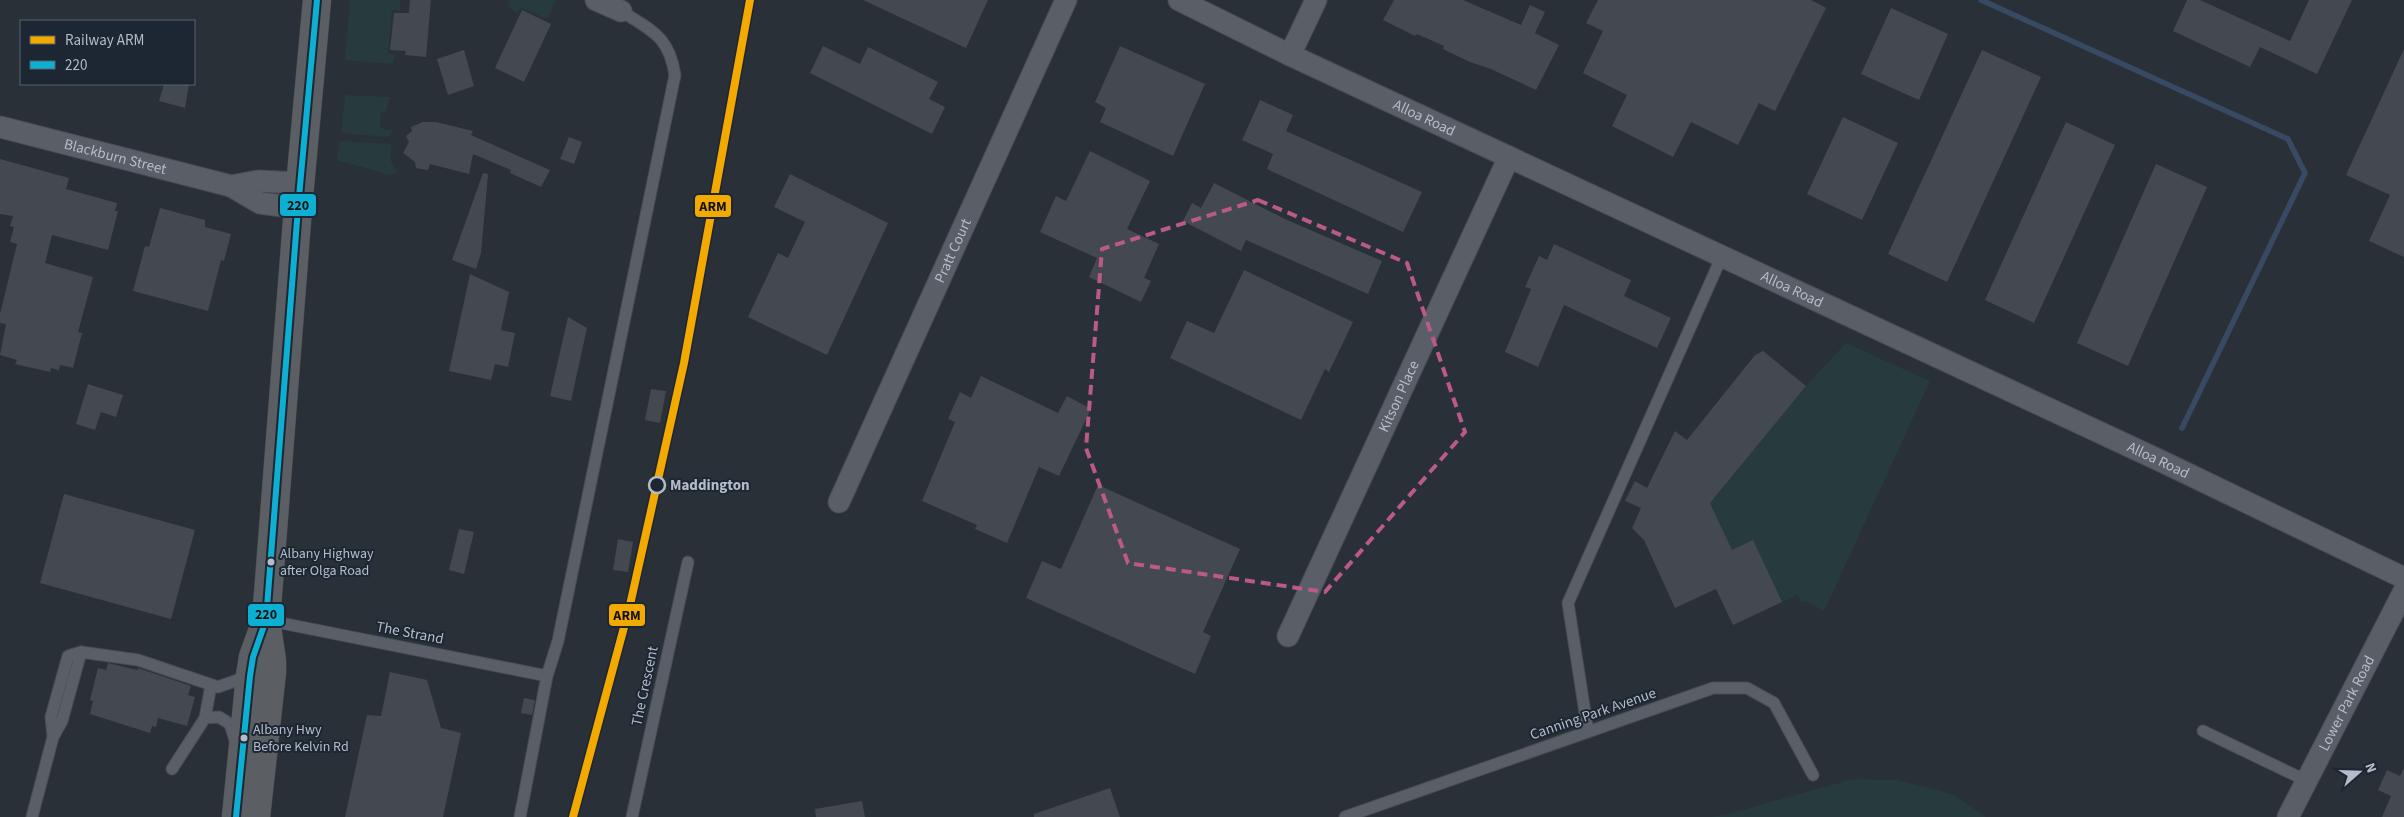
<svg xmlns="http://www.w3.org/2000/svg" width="2404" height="817" font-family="'Source Sans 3',sans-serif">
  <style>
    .green { fill: #273a3e }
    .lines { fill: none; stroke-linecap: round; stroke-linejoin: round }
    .stream { stroke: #384963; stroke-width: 5.5 }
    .building { fill: #444950 }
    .service-casing { stroke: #484c53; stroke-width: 13 }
    .minor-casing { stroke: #484c53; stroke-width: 23 }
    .trunk-casing { stroke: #474c53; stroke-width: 29 }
    .service { stroke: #5a5e66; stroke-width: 11 }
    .minor { stroke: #5a5e66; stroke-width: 21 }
    .trunk { stroke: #5b5f64; stroke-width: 28 }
    .bus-1-casing { stroke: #1d2633; stroke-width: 10 }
    .bus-1 { stroke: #0dafd3; stroke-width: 6 }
    .rail-1-casing { stroke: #1d2633; stroke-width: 11 }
    .rail-1 { stroke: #f2a900; stroke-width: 8 }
    .marked { fill: none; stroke: #bc5a87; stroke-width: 4; stroke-dasharray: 10 6; stroke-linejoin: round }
    .stop-dot { fill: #1d2633; stroke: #b4bcc9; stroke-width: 2.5 }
    .bus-dot { fill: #b4bcc9; stroke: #1d2633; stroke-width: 2 }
    .labels { text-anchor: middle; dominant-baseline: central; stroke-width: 4; stroke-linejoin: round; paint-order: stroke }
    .bus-label { font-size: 14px; fill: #b4bcc9; stroke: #1d2633; text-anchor: start }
    .street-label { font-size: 15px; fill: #b4bcc9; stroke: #1d2633 }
    .stop-label { font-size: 15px; font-weight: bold; fill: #b4bcc9; stroke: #1d2633; text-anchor: start }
    .line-badge { stroke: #1d2633; stroke-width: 2 }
    .pale-badge-label { font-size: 14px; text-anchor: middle; font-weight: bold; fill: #111 }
  </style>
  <rect width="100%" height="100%" fill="#2a3038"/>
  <!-- green -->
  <path class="green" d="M350,0H400L401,11L392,10L388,53L395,55L393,64L345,60Z
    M510,0H556L547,19L521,8L517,13L507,6Z
    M345,95L390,97L385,112L381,113L380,126L385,130H392L391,135L387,137L341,133Z
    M340,141L392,144C390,157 389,163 398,172L390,175L337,160Z
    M1846,343L1930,381L1824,611L1806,601L1801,603L1798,595L1782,602L1732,550L1710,503L1806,386Z
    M1853,779L1897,780L1952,794L1986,817H1710L1732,813Z"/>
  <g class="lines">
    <!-- stream -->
    <path class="stream" d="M1981,0L2288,139L2305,173L2182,428"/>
  </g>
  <!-- building -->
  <path class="building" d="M410,0H431L426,57L405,55L406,51L390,50L394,13H409Z
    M863,0H988L966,48Z
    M1394,0H1463L1521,25L1530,5L1545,12L1535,33L1559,45L1536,90L1491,69L1470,62L1443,49L1444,46L1417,34L1415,36L1383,20Z
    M1598,0H1811L1826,8L1775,111L1759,103L1738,145L1691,122L1673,157L1612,126L1627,95L1583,73L1603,31L1586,23Z
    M2187,0H2200L2290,41L2309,0H2352L2317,74L2260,47L2250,67L2173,31Z
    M1891,8L1948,34L1919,100L1861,74Z
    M522,10L551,24L524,82L495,68Z
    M823,46L860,64L868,47L938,82L929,99L945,107L932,134L810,73Z
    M1120,46L1205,84L1173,156L1100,122L1106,108L1095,102Z
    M2404,49V257L2369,241L2390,195L2346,175Z
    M464,50L474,86L448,95L437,59Z
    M1982,50L2041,77L1947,282L1888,254Z
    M164,84H189L185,108L159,101Z
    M1260,100L1293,115L1286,131L1422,192L1403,232L1267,169L1273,154L1242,140Z
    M1843,117L1898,143L1862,220L1807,194Z
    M423,122H436L473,131L471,135L550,170L541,187L510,173L511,170L473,154L469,174L430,164L428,170L416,168L415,162L403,153L409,142L406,136L412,131L411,127Z
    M2066,122L2115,145L2034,323L1985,300Z
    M569,137L582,142L574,164L560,159Z
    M1090,151L1150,181L1127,229L1159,244L1144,278L1151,281L1141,302L1089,277L1097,258L1040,232L1056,196L1066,201Z
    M0,159L69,178L66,189L117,203L115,211H118L108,250L52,235L45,263L93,277L78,332L82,333L73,368L60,365L59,370L51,368L50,372L15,364L17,360L0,355L6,324L0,323V314L17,244L10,242L14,227L10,226L13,216L0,214Z
    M2156,164L2207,187L2128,366L2077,343Z
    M483,173L488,174L481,253L476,269L452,260Z
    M790,174L888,223L827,355L748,317L778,253L788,258L805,222L774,207Z
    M1214,183L1285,219L1382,261L1368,294L1246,240L1241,251L1183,221L1192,203L1201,208Z
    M160,208L205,220V227L231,234L224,261L221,260L208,311L133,291L145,246L149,247Z
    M1554,244L1631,280L1624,296L1671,318L1657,348L1564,305L1538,367L1505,352L1531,289L1525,287L1539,256L1547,260Z
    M1244,270L1353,322L1329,372L1325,369L1301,420L1170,358L1187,321L1214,333Z
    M470,274L509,292L501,330L515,333L508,367L495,364L491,380L449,371Z
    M568,317L587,328L571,401L550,396Z
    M1763,351L1806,386L1710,503L1732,550L1753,540L1782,602L1733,625L1716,589L1675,608L1644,540L1632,528L1641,508L1625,501L1635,481L1647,488L1675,431L1687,440L1755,355Z
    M981,376L1058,413L1067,396L1091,409L1059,476L1039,467L1007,543L975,529L977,525L922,501L955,422L948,419L960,392L971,398Z
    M88,384L123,395L116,417L101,412L95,430L76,424Z
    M651,389L666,391L660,423L645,420Z
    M1098,485L1240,549L1203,632L1211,636L1195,674L1026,598L1042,561L1061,569Z
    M64,494L195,530L171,619L40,583Z
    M459,529L474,532L464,574L449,570Z
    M618,539L633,542L628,572L613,570Z
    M108,663L137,670L138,668L191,686L188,695L195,697L187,726L158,718L156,727L152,726L150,733L90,714L93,701L90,700L98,668L106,670Z
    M390,672L427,680L441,728L461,733L443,817H345L367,715L381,716Z
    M524,698L535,700L532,715L521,713Z
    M2404,768V817H2382L2391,796L2378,790L2387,770L2400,776Z
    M1110,788L1120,817H1034V814Z
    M862,801L865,817H816L815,809Z"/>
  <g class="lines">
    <defs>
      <path id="service" d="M266,620L547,676
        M205,718L211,685
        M2203,731L2305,780
        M1588,732L1568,603L1722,256
        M53,737L51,717L68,656L81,652L138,660L218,687L249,676
        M172,769L205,718L219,717L230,724L235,740
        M32,817L53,737L62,721L81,652
        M520,817L547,676L558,641L675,75C669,36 652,31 621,11
        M632,817L688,562
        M1345,817L1713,688H1747L1774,703L1813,775"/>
      <g id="minor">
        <path d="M596,0L621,11"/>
        <path id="s1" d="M1179,0L1290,55L2161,461L2404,578"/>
        <path d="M1290,55L1316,0"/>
        <path id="s2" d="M0,127L231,186L260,203L298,208"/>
        <path d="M231,186L258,181L300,183"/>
        <path id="s3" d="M839,502L1066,0"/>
        <path id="s4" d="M1288,636L1509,157"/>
        <path id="s5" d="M2288,817L2404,591"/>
      </g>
      <path id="trunk" d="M236,817L250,676L253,657L265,624
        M256,817L272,672V661L266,620L298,208L317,0"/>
    </defs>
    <!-- service casing -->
    <use href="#service" class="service-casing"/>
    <!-- minor casing -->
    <use href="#minor" class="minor-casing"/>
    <!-- trunk casing -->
    <use href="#trunk" class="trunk-casing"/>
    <!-- service -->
    <use href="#service" class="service"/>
    <!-- minor -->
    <use href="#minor" class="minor"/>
    <!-- trunk -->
    <use href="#trunk" class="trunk"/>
    <defs>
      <path id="bus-1" d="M236,817L250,676L253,657L266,620L298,208L317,0"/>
    </defs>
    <!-- bus-1 casing -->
    <use href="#bus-1" class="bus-1-casing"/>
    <!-- bus-1 -->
    <use href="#bus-1" class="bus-1"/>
    <defs>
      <path id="rail-1" d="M573,817L630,605L684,363L750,0"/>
    </defs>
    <!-- rail-1 casing -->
    <use href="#rail-1" class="rail-1-casing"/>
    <!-- rail-1 -->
    <use href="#rail-1" class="rail-1"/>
  </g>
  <!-- marked area -->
  <path class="marked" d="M1258,200L1407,263L1465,432L1325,592L1128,563L1086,448L1102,249Z"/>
  <!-- markers -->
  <circle class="stop-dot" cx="657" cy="485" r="8"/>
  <g class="bus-dot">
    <circle cx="271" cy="562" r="4.5"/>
    <circle cx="244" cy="738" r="4.5"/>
  </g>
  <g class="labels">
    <!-- bus labels -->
    <g class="bus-label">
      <text x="280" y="554">Albany Highway<tspan x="280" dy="17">after Olga Road</tspan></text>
      <text x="253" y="730">Albany Hwy<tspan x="253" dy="17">Before Kelvin Rd</tspan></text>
    </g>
    <!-- street labels -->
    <g class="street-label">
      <text stroke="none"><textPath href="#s1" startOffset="272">Alloa Road</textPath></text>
      <text stroke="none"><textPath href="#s2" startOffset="119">Blackburn Street</textPath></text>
      <text stroke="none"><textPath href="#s3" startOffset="276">Pratt Court</textPath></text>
      <text stroke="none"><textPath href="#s1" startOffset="678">Alloa Road</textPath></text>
      <text stroke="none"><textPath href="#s4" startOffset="264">Kitson Place</textPath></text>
      <text stroke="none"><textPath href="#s1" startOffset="1082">Alloa Road</textPath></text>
      <text transform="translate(410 633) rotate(11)">The Strand</text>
      <text transform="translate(645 686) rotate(-78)">The Crescent</text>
      <text stroke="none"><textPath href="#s5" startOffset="128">Lower Park Road</textPath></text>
      <text transform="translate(1593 714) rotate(-19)">Canning Park Avenue</text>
    </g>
    <!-- stop labels -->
    <g class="stop-label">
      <text x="670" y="485">Maddington</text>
    </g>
  </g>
  <g class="line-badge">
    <rect x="279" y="193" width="38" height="24" rx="5" fill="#0dafd3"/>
    <rect x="694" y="194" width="38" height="24" rx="5" fill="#f2a900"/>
    <rect x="247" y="603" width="38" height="24" rx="5" fill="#0dafd3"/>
    <rect x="608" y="603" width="38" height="24" rx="5" fill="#f2a900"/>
  </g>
  <g class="pale-badge-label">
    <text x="298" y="210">220</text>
    <text x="713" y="211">ARM</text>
    <text x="266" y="619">220</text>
    <text x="627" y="620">ARM</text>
  </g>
  <!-- legend -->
  <rect x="20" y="20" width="175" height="65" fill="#1d2633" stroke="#59626f"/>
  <rect x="30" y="36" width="25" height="8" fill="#f2a900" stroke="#59626f"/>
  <text x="65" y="45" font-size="15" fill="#b4bcc9">Railway ARM</text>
  <rect x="30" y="61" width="25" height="8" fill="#0dafd3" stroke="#59626f"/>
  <text x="65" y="70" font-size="15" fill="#b4bcc9">220</text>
  <!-- north arrow -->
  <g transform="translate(2359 772) rotate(70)" stroke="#1d2633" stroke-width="4" paint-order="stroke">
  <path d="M0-4L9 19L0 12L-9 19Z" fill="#b4bcc9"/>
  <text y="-8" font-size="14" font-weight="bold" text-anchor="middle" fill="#b4bcc9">N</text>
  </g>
</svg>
